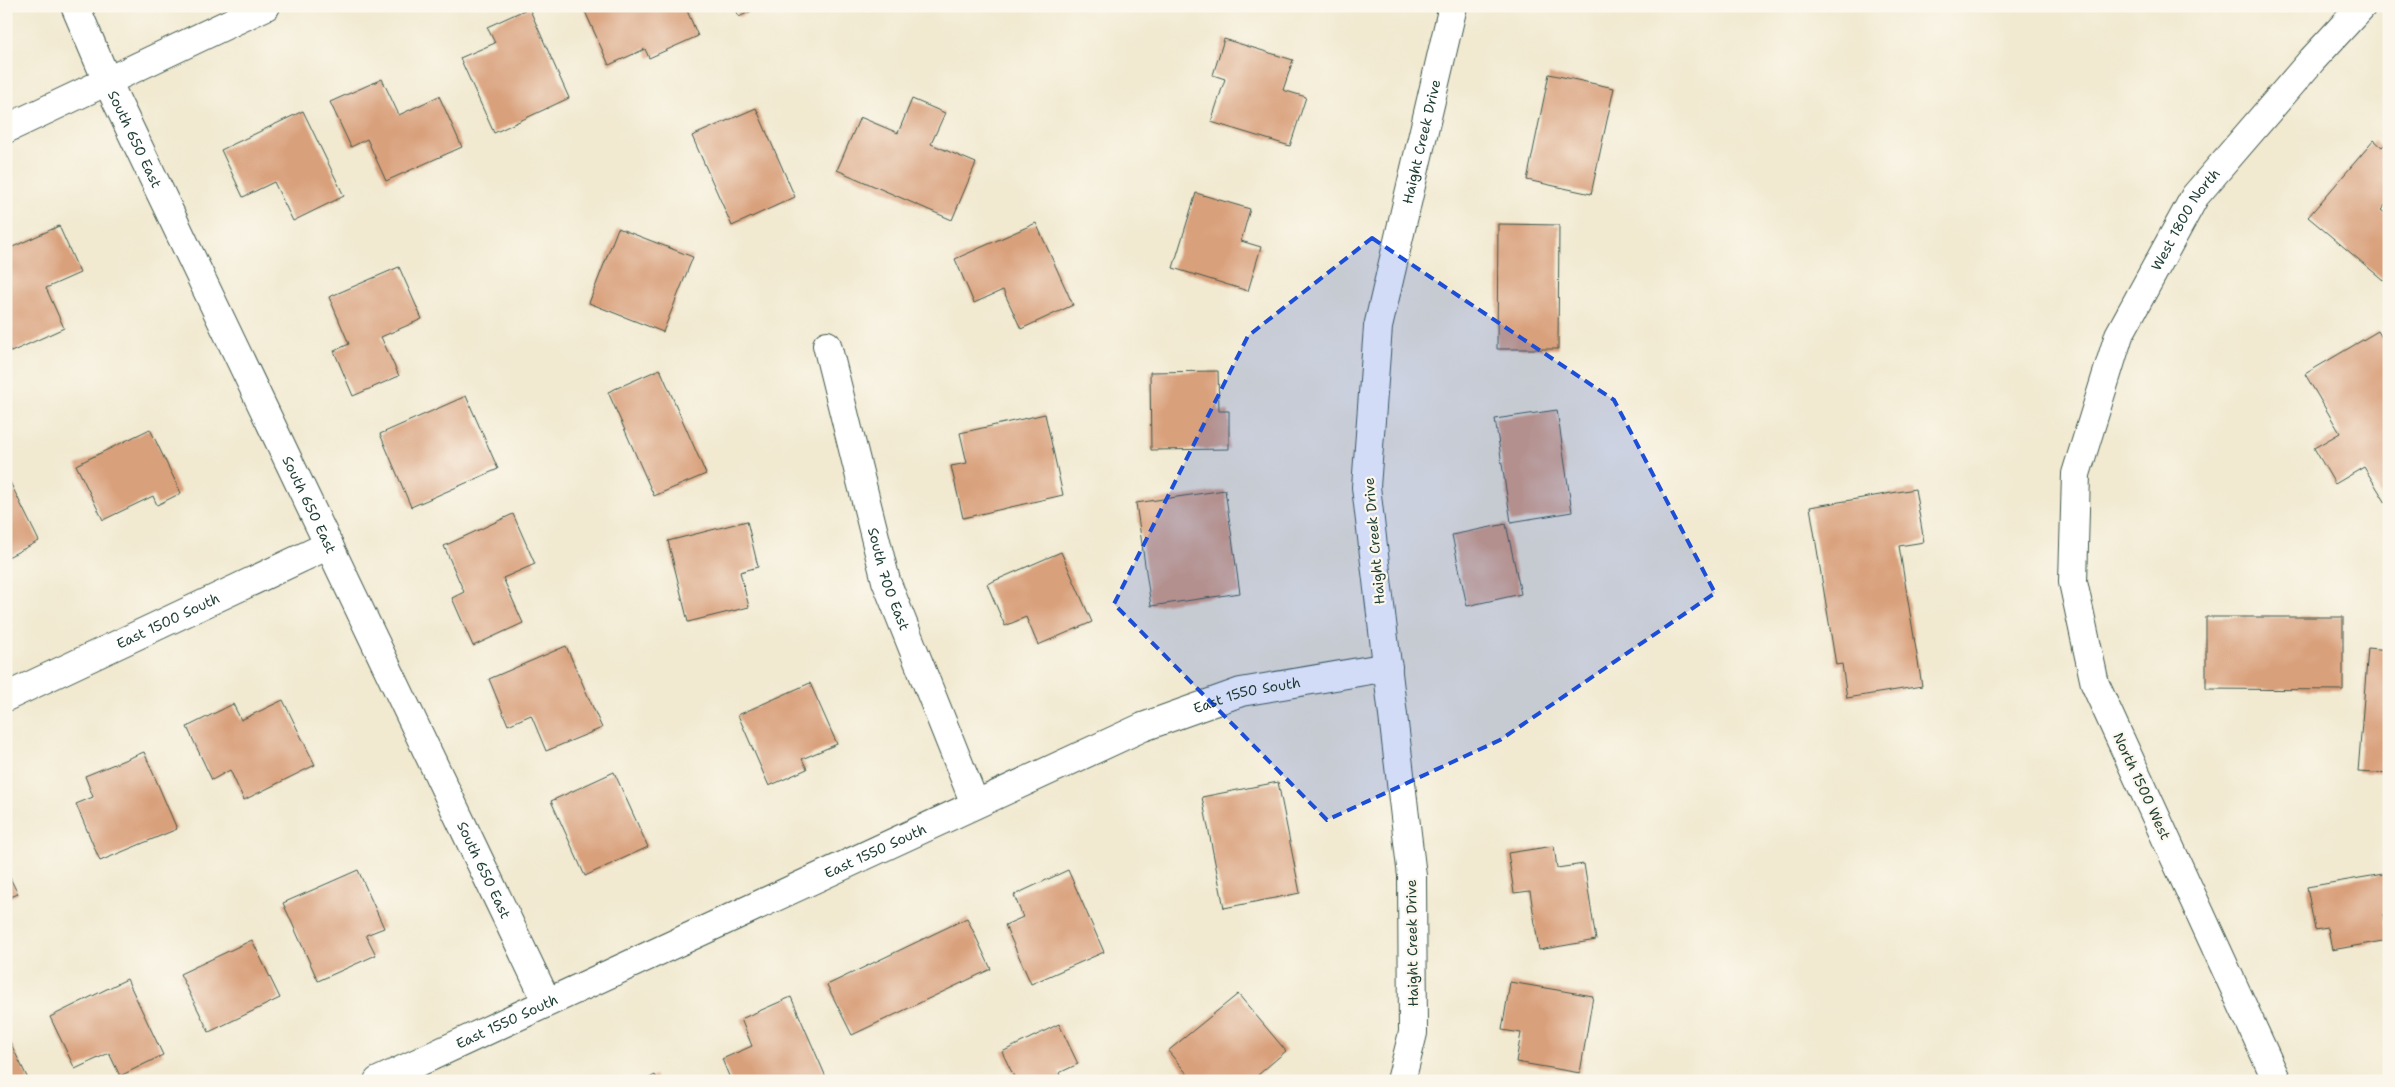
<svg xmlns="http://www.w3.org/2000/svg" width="2395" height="1087" font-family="'Shantell Sans',sans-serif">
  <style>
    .building { fill: #d9a07b }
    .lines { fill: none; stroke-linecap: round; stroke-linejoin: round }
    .minor-casing { stroke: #3e574b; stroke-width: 30 }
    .tertiary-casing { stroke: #3e574b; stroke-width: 30 }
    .minor { stroke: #fff; stroke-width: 28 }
    .tertiary { stroke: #fff; stroke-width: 28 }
    .marked { fill: #1d4ed8; fill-opacity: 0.2; stroke: #1d4ed8; stroke-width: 4; stroke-dasharray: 10 6; stroke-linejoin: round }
    .labels { text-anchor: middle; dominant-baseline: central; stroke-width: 4.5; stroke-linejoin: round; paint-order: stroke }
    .street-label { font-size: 14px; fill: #1f3d34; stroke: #fbf7ec }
  </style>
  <rect width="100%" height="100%" fill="#fbf7ec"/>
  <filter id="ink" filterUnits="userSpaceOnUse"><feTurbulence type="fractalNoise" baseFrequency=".02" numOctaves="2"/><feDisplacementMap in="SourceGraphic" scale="10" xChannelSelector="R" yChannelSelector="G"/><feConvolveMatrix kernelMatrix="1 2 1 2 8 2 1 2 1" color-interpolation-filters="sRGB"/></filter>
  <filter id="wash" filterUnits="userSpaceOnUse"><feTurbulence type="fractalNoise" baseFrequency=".0096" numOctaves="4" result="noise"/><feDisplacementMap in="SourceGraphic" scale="20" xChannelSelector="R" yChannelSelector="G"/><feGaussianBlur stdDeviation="1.12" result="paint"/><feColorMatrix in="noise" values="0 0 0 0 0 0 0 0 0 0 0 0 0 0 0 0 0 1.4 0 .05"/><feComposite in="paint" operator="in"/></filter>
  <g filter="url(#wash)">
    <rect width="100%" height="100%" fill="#f1e9d0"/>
    <g id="blocks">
      <!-- building -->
      <path class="building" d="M585,6H685L698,36L649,58L645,49L609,65L583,7Z
        M734,6H761L739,17Z
        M529,8L569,98L494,133L460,58L495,43L487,27Z
        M1224,39L1293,60L1283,90L1306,97L1290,146L1211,122L1225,79L1213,75Z
        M1549,74L1614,88L1591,194L1527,180Z
        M382,79L399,115L439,96L462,147L386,181L367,139L351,147L330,102Z
        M912,99L945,113L931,144L976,163L952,220L837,170L860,117L898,133Z
        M756,108L795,197L732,226L692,136Z
        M303,111L344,196L293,221L274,182L243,197L221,150Z
        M2374,140L2382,147L2389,140V201L2381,210L2389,216V285L2308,217Z
        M1196,193L1250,209L1241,241L1261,247L1248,291L1173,268Z
        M1036,223L1073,305L1021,329L1003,290L974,303L955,259Z
        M1498,224L1559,225L1558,349H1497Z
        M59,226L80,273L46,288L64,328L11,352L6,342V250Z
        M618,228L693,257L663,332L589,303Z
        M399,267L422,319L381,337L399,376L353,396L334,351L349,344L329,297Z
        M2378,331L2389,350V508L2364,467L2335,484L2314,448L2340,433L2305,374Z
        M660,369L706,474L654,496L608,392Z
        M1218,371L1219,411H1229V449L1151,450L1150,372Z
        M466,396L498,469L411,507L380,434Z
        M1557,410L1572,512L1511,522L1495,419Z
        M1045,414L1063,495L963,518L951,466L967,463L960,433Z
        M150,429L181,493L157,505L153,496L103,520L76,465Z
        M6,474L39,541L6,558Z
        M1915,489L1924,542L1899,546L1922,686L1847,698L1842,664L1836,665L1810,507Z
        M1225,490L1240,593L1151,606L1136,503Z
        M513,514L535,564L503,578L523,623L473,646L452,598L464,592L444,546Z
        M747,521L758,567L740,572L749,607L688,622L668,541Z
        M1506,524L1521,594L1467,606L1452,535Z
        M1061,552L1092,622L1038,645L1026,617L1005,626L987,584Z
        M2206,617H2343V690L2206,689Z
        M566,646L602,728L546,751L531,715L508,725L489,679Z
        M2368,648L2389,650V774L2358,772Z
        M810,683L837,744L802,759L807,769L769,786L738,715Z
        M283,700L315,765L244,800L230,770L212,780L187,727L233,704L241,720Z
        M144,752L177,829L100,861L76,804L93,797L85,776Z
        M614,772L648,847L585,876L551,801Z
        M1278,782L1300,893L1224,908L1202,797Z
        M1554,846L1557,868L1584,864L1596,940L1539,950L1530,891L1514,893L1508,853Z
        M6,870L18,894L6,899Z
        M358,870L384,928L366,935L376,955L318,981L283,903Z
        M1068,870L1104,952L1031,984L1005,925L1023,917L1014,895Z
        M2389,873V914L2384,915L2388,940L2332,950L2328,928L2315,930L2307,887Z
        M967,918L991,969L852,1035L827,985Z
        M252,940L280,998L209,1032L180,974Z
        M127,979L163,1055L120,1076L109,1053L75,1069L50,1017Z
        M1510,982L1593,996L1580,1073L1516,1062L1521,1033L1502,1030Z
        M1238,994L1286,1051L1258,1075L1263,1081H1193L1168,1051Z
        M791,997L826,1077L819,1081H731L722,1059L752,1046L741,1019Z
        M1059,1024L1078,1064L1059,1073L1063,1081H1016L1002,1052Z
        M6,1034L29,1081H6Z
        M655,1075L658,1081H644Z"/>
    </g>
  </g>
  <g filter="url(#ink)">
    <use href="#blocks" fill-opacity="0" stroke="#3e574b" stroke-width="1"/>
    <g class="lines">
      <defs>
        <g id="minor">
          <path id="s1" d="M75,6L107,81L547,1002"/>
          <path d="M6,129L266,6"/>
          <path id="s2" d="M827,345L886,581L975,804"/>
          <path id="s3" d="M6,697L329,545"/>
          <path id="s4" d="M378,1081L1143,727L1241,692L1388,667"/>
          <path id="s5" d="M1401,1081L1413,1033L1412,876L1366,487L1378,327L1453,6"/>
        </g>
        <g id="tertiary">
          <path id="s6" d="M2277,1081L2095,684L2073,582L2076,474L2119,335L2195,196L2312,60L2362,6"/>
        </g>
      </defs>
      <!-- minor casing -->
      <use href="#minor" class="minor-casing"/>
      <!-- tertiary casing -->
      <use href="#tertiary" class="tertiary-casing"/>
      <!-- minor -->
      <use href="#minor" class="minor"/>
      <!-- tertiary -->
      <use href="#tertiary" class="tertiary"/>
    </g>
  </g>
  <!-- marked area -->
  <path class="marked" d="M1372,238L1614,400L1715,593L1500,740L1327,820L1114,604L1248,336Z"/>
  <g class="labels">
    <!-- street labels -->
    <g class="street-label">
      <text stroke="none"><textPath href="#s1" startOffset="146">South 650 East</textPath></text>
      <text stroke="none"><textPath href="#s5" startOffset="949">Haight Creek Drive</textPath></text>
      <text stroke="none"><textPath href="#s6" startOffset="928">West 1800 North</textPath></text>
      <text stroke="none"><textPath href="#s1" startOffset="551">South 650 East</textPath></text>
      <text transform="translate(1374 541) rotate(-95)">Haight Creek Drive</text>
      <text stroke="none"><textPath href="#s2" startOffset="242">South 700 East</textPath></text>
      <text stroke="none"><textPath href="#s3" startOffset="179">East 1500 South</textPath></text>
      <text stroke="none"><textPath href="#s4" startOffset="952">East 1550 South</textPath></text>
      <text transform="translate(2142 786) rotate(65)">North 1500 West</text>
      <text stroke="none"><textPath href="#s4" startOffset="548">East 1550 South</textPath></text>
      <text stroke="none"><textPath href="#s1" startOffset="956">South 650 East</textPath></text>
      <text transform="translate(1412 943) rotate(-91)">Haight Creek Drive</text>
      <text stroke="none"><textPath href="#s4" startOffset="142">East 1550 South</textPath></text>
    </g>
  </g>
  <!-- margin -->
  <rect width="2395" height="1087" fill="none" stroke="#fbf7ec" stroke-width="25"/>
</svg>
